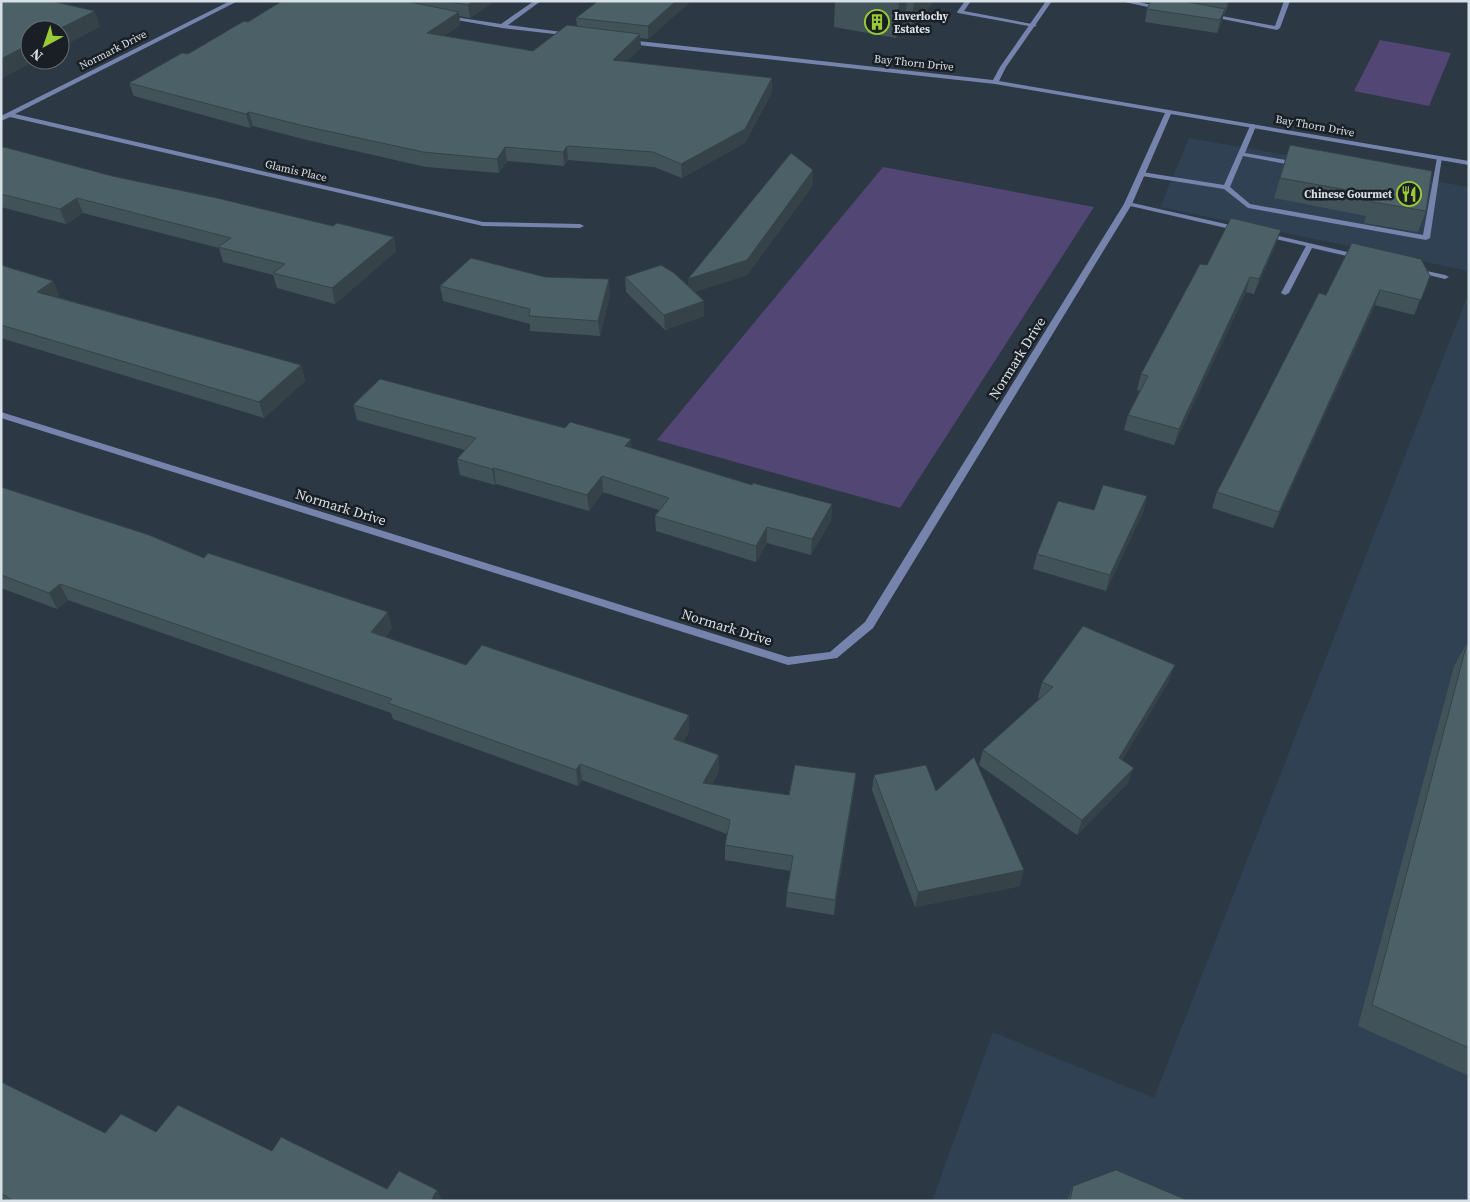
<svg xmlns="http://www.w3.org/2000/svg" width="1470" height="1202" font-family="'Source Serif 4',serif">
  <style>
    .built { fill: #2f4152 }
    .green { fill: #524675 }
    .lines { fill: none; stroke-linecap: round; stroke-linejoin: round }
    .service { fill: #7684ad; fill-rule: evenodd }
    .minor { fill: #7684ad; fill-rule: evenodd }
    .wall { fill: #415359 }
    .shaded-wall { fill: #354348 }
    .building { fill: #4c6067; stroke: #354348 }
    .labels { text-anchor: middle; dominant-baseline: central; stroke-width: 5; stroke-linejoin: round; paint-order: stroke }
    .far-poi-label { font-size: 11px; font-weight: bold; fill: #d8e0e7; stroke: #191f24; text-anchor: start }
    .far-street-label { font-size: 11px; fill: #d8e0e7; stroke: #191f24 }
    .street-label { font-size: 14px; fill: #d8e0e7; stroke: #191f24 }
  </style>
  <rect width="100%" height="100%" fill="#2c3944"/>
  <!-- built -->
  <path class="built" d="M1189,138L1469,187V271L1160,207Z
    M1469,292V1201H932L993,1032L1154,1098Z"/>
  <!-- green -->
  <path class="green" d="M1380,40L1451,53L1429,106L1354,91Z
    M883,167L1094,207L900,508L657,440Z"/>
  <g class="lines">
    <!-- service -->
    <path class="service" d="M965,1H971L964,11L1037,25L1034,27L958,13L957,12Z
      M1120,1H1134L1165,8L1162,10Z
      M1284,1H1290L1280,28L1277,30L1208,16L1211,14L1275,26Z
      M1253,124L1256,126L1245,153L1297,162L1300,164L1297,166L1243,156L1230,187L1250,204L1423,235L1437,158L1442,157L1430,238L1426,240L1248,208L1224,189L1142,176L1139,174L1142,172L1224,185L1250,126Z
      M1128,202L1239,227L1243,229L1239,231L1126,205L1124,204Z
      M1262,232L1360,255L1364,257L1360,259L1312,248L1289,293L1285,295L1281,293L1306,246L1262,236Z
      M1413,268L1445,275L1449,277L1445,279L1416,272H1413Z"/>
    <!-- minor -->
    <path class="minor" d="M230,1H238L15,114L483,222L580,224L584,226L580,228L483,226L10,117L1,121V116Z
      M534,1H541L508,25L570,33L572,34V36L502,28L445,18L448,16L501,24Z
      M1046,1H1052L1006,67L999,81L1469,161V165L1171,114L1132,204L873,628L837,658L788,665L1,418V412L788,657L830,652L865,622L1124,204L1165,113L995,84L629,44L626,42L629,40L993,80L1000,67Z"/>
  </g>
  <!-- wall -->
  <path class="wall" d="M282,1H495L470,18L459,16L460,25L444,36L533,51L577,26L576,18L691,1L648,39L640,38L641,47L626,62L772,92L745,143L682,178L654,167L568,160L564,166L507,161L499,173L426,167L307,140L253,126L250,128L134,96L129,83L188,54L248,22Z
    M835,1H934L911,29L904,28L896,38L834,27Z
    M1151,1H1230L1224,15H1223L1222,22L1217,33L1145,22L1147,9Z
    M1290,145L1426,211L1418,232L1364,223L1366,216L1274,198Z
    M1,148L112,176L333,226L394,237L396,251L335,304L277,288L273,275L223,262L219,248L83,213L66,224L1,207Z
    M813,185L747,275L694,292L704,316L665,330L626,292L625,277L688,286V279Z
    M1276,244L1254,294L1246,292L1174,445L1124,430L1128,415L1140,391L1137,390L1141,374L1207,265Z
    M1,265L53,281L59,296L57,297L301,365L305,381L264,418L1,338Z
    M1430,276L1414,315L1375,305L1273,528L1212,508L1217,492L1326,295Z
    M440,286L610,294L600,336L530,331V324L443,301Z
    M353,405L565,428L631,439V448L752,485L832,504L831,520L811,555L767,543L756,562L656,531L655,516L659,510L603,492L589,511L496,484L495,485L460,475L457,459L465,450L357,420Z
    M1,487L204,558L392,628L385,637L466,665L689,715V731L683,742L719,771L712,784L789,795L856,773L854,789L834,915L786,907L787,892L791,871L725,860V845L727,834L582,780L578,786L393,719L391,713L68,600L57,609L1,588Z
    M1147,496L1143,512L1106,591L1033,569L1037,554L1094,510Z
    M1467,643L1469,644V1076L1358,1026L1454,666Z
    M1169,681L1122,760L1128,783L1077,835L979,765L983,750L1040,698H1038L1042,682Z
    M874,775L936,791L1020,886L915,907L872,790Z
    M1,1082L105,1133L156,1132L272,1151L387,1189L437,1190L442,1201H7L1,1197Z
    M1073,1186L1189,1201H1067Z"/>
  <!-- shaded-wall -->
  <path class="shaded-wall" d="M474,1H495L470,18L468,5Z
    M676,1H691L648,39V26Z
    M899,1H907L904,28L896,38Z
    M914,1H934L911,29Z
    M1228,1H1230L1224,15Z
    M1225,9L1222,22L1217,33L1220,20Z
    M95,11L100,27L60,48V30H57Z
    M459,12L460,25L429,46L427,33Z
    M640,34L641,47L614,74L613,60Z
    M30,44V60H37L1,79V59Z
    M772,78V92L745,143L682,178L681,164Z
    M249,112L253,126L250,128L246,114Z
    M567,146L568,160L564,166L563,152Z
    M505,147L507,161L499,173L497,159Z
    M813,170V185L747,275L688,294V279Z
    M77,198L83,213L66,224L60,209Z
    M1281,230L1276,244L1254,294L1259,279Z
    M394,237L396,251L335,304L332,288Z
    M1250,277L1246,292L1174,445L1179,429Z
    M609,279L610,294L600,336L598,321Z
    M53,281L59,296L43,307L37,292Z
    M1380,290L1375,305L1273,528L1279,512Z
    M704,301V316L665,330L664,315Z
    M301,365L305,381L264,418L259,402Z
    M631,439L632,455L625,446Z
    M494,468L496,484L495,485L492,469Z
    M602,476L603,492L589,511L587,495Z
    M1147,496L1143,512L1106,591L1110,575Z
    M832,504L831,520L811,555L812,539Z
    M767,527V543L756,562V546Z
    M60,584L68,600L57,609L49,593Z
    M388,612L392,628L375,648L371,632Z
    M1175,665L1169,681L1114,774L1119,758Z
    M689,715V731L675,755L674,739Z
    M719,755V771L704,798L703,783Z
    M580,764L582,780L578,786L576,770Z
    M1134,768L1128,783L1077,835L1082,820Z
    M856,773L854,789L834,915L835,900Z
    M1024,870L1020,886L915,907L918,892Z
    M437,1190L442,1201H431Z"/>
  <!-- building -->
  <path class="building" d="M1,1H51L95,11L57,30H30V44L1,59Z
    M282,1H405L459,12L427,33L533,51L567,25L640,34L613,60L772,78L745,129L681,164L653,152L567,146L563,152L505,147L497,159L423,152L304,126L249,112L246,114L129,83L182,53L188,54L244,21L248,22Z
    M445,1H474L468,5Z
    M598,1H676L648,26L576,18Z
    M1151,1H1183L1225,9L1220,20L1147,9Z
    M1290,145L1432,171L1426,211L1372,202L1375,195L1280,178Z
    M4,147L112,176L217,198L333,226L337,223L394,237L332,288L273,273L285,264L218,247L231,238L77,198L60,209L1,194V148Z
    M791,153L813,170L747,260L688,279Z
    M1231,218L1281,230L1259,279L1250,277L1179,429L1128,415L1148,376L1141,374L1200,264L1207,265Z
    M1352,243L1421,259L1430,276L1421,300L1380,290L1279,512L1217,492L1319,293L1326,295Z
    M471,258L545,277L609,279L598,321L529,316L530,309L440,286Z
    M1,265L53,281L37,292L301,365L259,402L1,325Z
    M661,265L674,273L704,301L664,315L625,277Z
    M380,379L565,428L570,422L631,439L625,446L752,485L753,483L832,504L812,539L767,527L756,546L655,516L669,498L602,476L587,495L494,468L492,469L457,459L476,438L353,405Z
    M1103,485L1147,496L1110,575L1037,554L1058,501L1094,510Z
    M1,487L149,535L204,558L208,553L388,612L371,632L466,665L482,645L689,715L674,739L719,755L703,783L789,795L795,765L856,773L835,900L787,892L793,856L725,845L730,820L580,764L576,770L388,703L392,699L60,584L49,593L1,575Z
    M1083,626L1175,665L1119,758L1134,768L1082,820L983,750L1053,687L1042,682Z
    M1467,643L1469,644V1048L1372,1005Z
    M974,757L1024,870L918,892L874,775L926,765L936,791Z
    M1,1082L105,1133L121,1114L156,1132L178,1105L272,1151L281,1137L387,1189L399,1171L437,1190L431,1201H13L1,1193Z
    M1116,1170L1189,1201H1070L1073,1186Z"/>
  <!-- icons -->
  <defs>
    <symbol id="building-ring" viewBox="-11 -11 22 22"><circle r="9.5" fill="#191f24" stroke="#9acb34" stroke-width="1.5"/><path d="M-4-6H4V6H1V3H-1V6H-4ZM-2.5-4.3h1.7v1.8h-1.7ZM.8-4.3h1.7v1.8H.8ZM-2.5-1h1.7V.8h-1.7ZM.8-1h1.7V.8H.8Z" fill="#9acb34"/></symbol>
    <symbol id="restaurant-ring" viewBox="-11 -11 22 22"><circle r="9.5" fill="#191f24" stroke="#9acb34" stroke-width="1.5"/><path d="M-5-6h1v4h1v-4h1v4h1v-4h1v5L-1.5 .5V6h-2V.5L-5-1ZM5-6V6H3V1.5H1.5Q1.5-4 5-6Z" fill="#9acb34"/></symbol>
  </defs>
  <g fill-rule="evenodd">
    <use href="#building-ring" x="863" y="8" width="28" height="28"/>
    <use href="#restaurant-ring" x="1395" y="180" width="28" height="28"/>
  </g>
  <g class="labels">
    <!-- far-poi labels -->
    <g class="far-poi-label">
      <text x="894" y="16">Inverlochy<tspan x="894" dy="13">Estates</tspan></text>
      <text x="1392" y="194" text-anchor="end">Chinese Gourmet</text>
    </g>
    <!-- far-street labels -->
    <g class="far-street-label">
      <text transform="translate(113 50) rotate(-27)">Normark Drive</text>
      <text transform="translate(914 63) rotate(6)">Bay Thorn Drive</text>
      <text transform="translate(1315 126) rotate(10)">Bay Thorn Drive</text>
      <text transform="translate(296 171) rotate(13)">Glamis Place</text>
    </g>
    <!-- street labels -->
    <g class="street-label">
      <text transform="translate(1017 358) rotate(-58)">Normark Drive</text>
      <text transform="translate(341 507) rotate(17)">Normark Drive</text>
      <text transform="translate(727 627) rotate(17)">Normark Drive</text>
    </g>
  </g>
  <!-- border -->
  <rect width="1470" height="1202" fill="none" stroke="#d8e0e7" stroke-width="5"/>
  <!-- north arrow -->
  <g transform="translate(45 45) rotate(220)"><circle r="24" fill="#191f24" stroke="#656c72"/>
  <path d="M0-4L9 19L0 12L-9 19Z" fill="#9acb34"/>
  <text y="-8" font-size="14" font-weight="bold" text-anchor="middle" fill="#d8e0e7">N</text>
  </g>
</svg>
